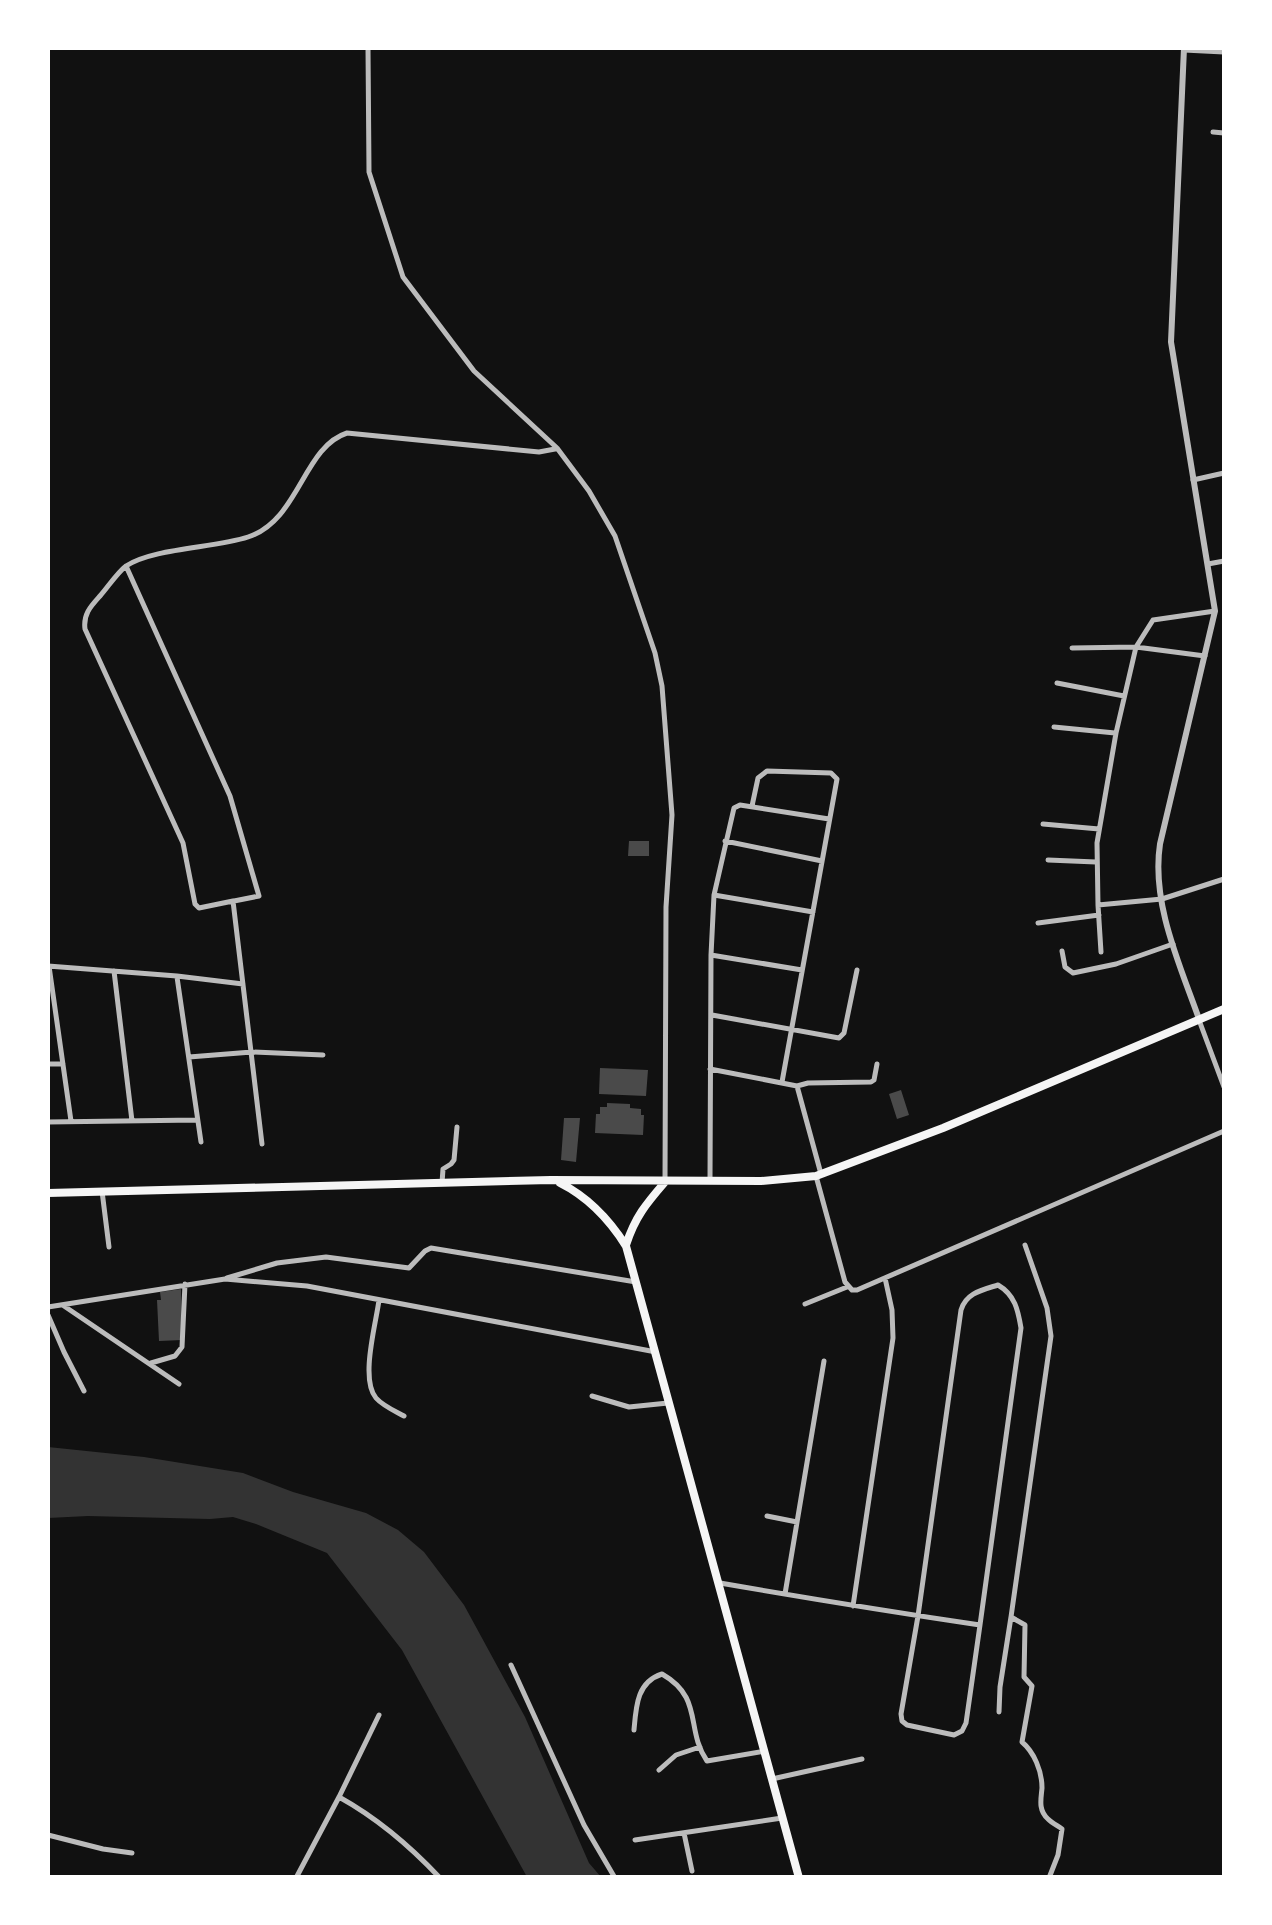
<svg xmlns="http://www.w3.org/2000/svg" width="1272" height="1925" font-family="Barlow,sans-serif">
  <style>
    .water { fill: #333 }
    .building { fill: #4a4a4a }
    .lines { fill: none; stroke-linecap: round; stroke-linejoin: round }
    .minor { stroke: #bcbcbc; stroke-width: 5 }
    .tertiary { stroke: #bcbcbc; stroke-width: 6 }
    .secondary { stroke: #f5f5f5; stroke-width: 8 }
  </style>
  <rect width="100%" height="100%" fill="#111"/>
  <!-- water -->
  <path class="water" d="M48,1447L144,1457L243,1473L293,1492L366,1513L398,1530L424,1552L464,1605L525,1717L589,1863L601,1877H527L402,1650L327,1553L256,1524L233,1517L210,1519L88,1516L48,1518Z"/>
  <!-- building -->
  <path class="building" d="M629,841H649V856H628Z
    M600,1068L648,1070L646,1096L599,1094Z
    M901,1090L909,1115L897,1119L889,1094Z
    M607,1103L630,1104V1108L641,1109V1115H644L643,1135L595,1133L596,1114H600V1107H607Z
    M564,1118H580L576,1162L561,1160Z
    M181,1289L182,1340L159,1341L157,1300H161L160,1292Z"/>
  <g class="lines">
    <!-- minor -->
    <path class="minor" d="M368,48L369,172L403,277L474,371L557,448L589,491L615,536L655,653L662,686L672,815L666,907L665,1182
      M1184,50L1224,52
      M1213,132L1224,133
      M1193,480L1224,473
      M1208,564L1224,561
      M126,566L230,796L259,896L234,901
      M1072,648L1136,647L1205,656
      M1057,683L1124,696
      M1054,727L1115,733
      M752,806L758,778L767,771L831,773L837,779L782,1082
      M1043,824L1099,829
      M725,841L822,861
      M1048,860L1096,862
      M714,895L813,912
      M1098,905L1097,843L1116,733L1136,647L1153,620L1215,611
      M1038,923L1099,915
      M1062,951L1065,967L1073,973L1116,964L1173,944
      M1101,952L1098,905L1162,899L1224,879
      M711,955L802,970
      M48,966L177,976L243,984
      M49,966L71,1121
      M114,971L132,1121
      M177,977L201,1142
      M712,1015L839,1038L844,1033L857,970
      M1199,1020L1224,1087
      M189,1057L252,1052L323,1055
      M48,1064H63
      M710,1069L797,1086L808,1083L871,1082L874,1080L877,1064
      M797,1086L821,1174
      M48,1122L197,1120
      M262,1144L233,901L199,908L195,904L183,843L85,629C83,614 91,606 100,596C108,587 117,573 126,566C153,548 215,548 248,537C299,521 303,447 347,433L539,452L555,449
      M816,1176L845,1282L852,1290H857L1224,1131
      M710,1180L711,955L714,895L734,808L740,805L829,819
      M442,1183L443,1169L451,1164L454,1160L457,1127
      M102,1191L109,1247
      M1025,1245L1047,1308L1051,1336L1011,1617L1025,1625L1024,1677L1032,1686L1022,1742C1034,1752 1042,1771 1042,1788C1041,1799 1038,1810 1048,1819C1052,1823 1058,1826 1062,1829L1058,1855L1049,1878
      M227,1278L277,1263L326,1257L409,1268L425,1251L431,1248L636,1282
      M379,1300C376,1324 360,1379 376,1398C383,1406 395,1411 404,1416
      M805,1304L847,1287
      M64,1306L179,1384
      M48,1307L225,1279L307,1286L656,1352
      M48,1315L64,1352L84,1391
      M151,1363L175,1356L182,1347L185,1284
      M592,1396L629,1407L668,1403
      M767,1516L797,1522
      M720,1583C807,1598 893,1612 980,1625L1021,1328C1018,1310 1015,1295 998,1285C982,1290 966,1293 961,1310L918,1616L901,1714L902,1721L907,1725L954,1735L962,1731L966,1723L980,1625
      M785,1594L824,1361
      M853,1606L893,1338L892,1310L885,1278
      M511,1665L584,1825L615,1878
      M999,1712L1000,1687L1011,1617
      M634,1730C636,1706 637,1682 662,1674C704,1698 685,1729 707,1761L765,1751
      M659,1770L676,1755L700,1747
      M772,1779L862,1759
      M339,1797C377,1818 410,1846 440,1878
      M684,1833L692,1871
      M48,1835L103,1849L132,1853
      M635,1840L782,1818
      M296,1878L339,1797L379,1715"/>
    <!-- tertiary -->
    <path class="tertiary" d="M1184,48L1171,342L1215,611L1160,844C1151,903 1180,965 1199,1019"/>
    <!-- secondary -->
    <path class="secondary" d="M560,1183C588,1197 609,1219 626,1246L799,1878
      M48,1193L551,1180L761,1181L816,1176L943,1128L1224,1009
      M626,1245C635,1217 646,1204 665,1182"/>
  </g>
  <!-- border -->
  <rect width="1272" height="1925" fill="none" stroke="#ffffff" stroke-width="100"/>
</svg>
